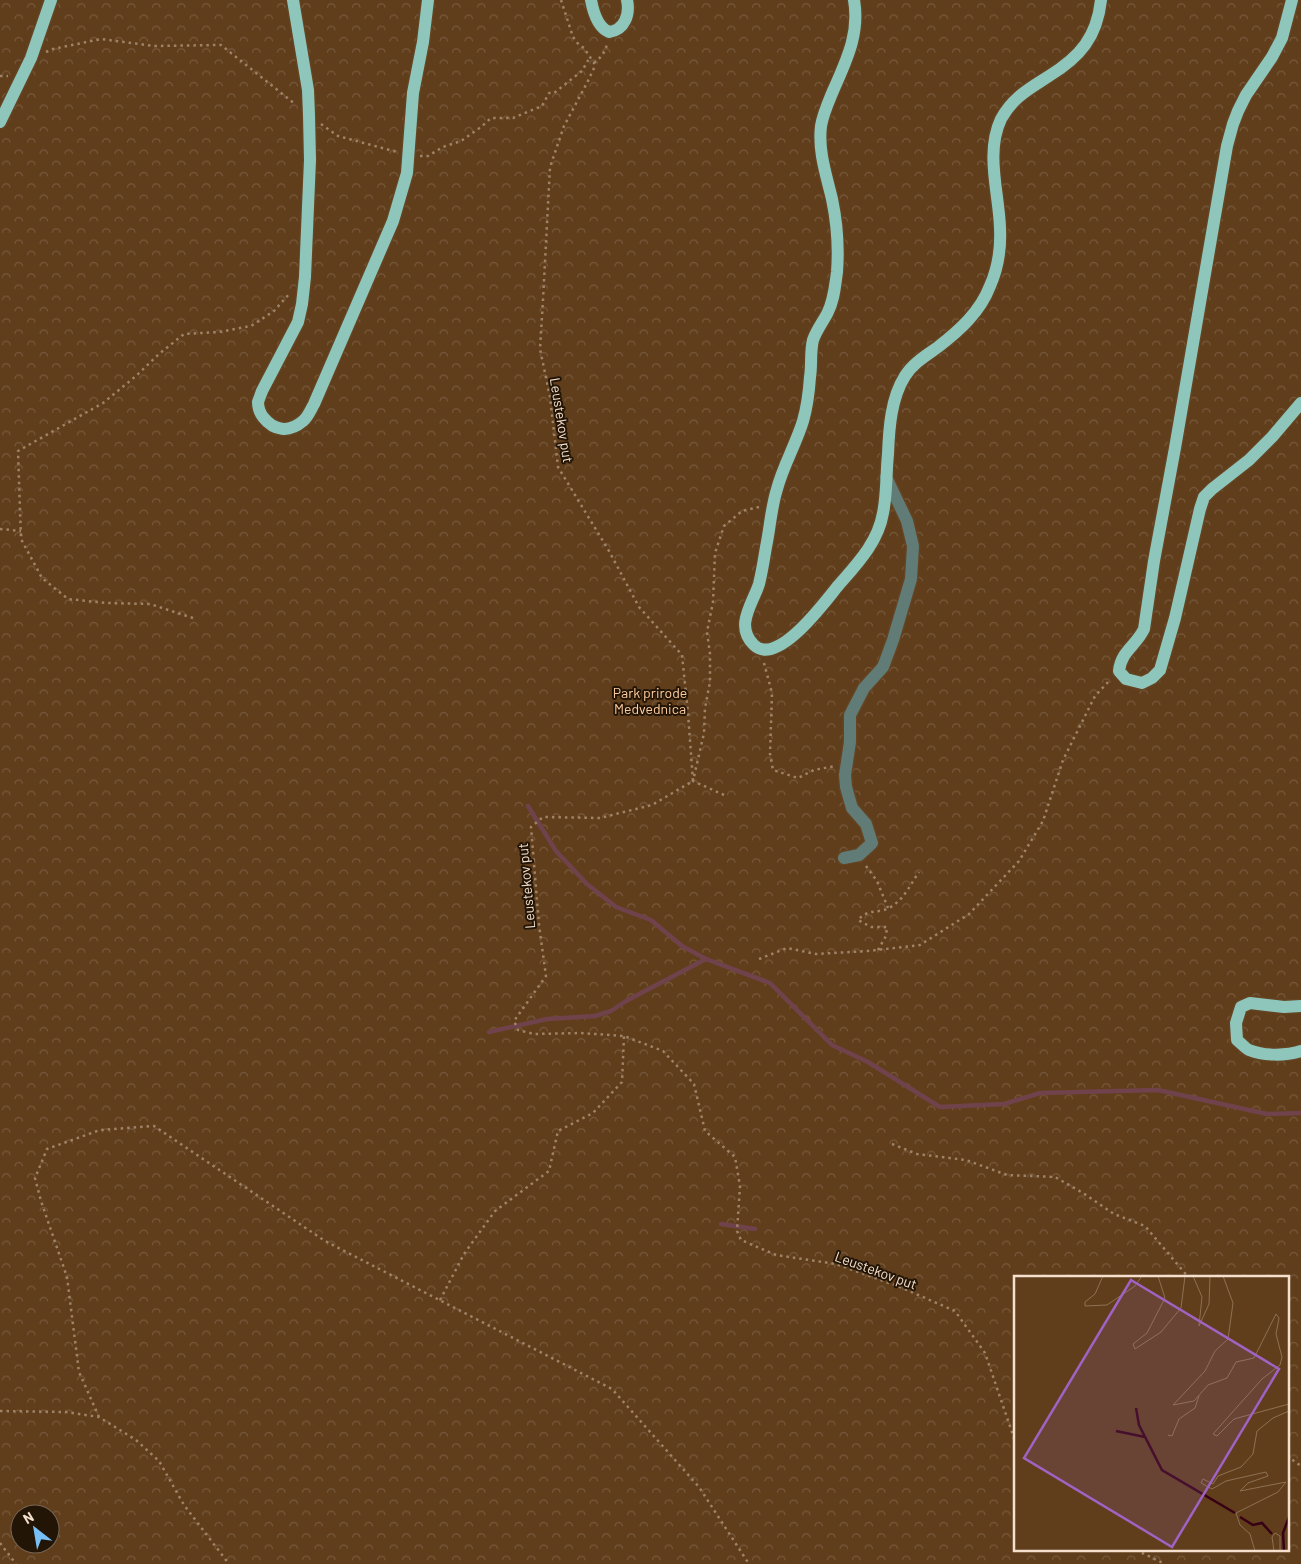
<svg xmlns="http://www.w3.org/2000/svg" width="1301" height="1564" font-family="Barlow,sans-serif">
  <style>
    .forest { fill: url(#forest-crowns); fill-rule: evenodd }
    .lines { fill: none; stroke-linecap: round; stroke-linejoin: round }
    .stream { stroke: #70434c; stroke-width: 4.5 }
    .minor-casing { stroke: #644422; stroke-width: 15 }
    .major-casing { stroke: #644422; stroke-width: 15 }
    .path { stroke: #9f8367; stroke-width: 2.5; stroke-dasharray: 2.5 4; stroke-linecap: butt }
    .minor { stroke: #617b76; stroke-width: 12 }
    .major { stroke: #8ec6bc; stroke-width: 12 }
    .labels { text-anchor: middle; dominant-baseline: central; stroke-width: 4; stroke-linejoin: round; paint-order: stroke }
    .street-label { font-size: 14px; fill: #f5dfcd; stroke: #231506 }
    .park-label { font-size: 14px; fill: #ffcc9e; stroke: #231506 }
    .inset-river { fill: none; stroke: #370015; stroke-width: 2.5 }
    .inset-road { fill: none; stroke: #8d7153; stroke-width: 1 }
    .view { fill: #a062c3; fill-opacity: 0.15; stroke: #a062c3; stroke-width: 2.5 }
    .inset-edge { fill: none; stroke: #f5dfcd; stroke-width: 2.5 }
  </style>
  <defs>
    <pattern id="forest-crowns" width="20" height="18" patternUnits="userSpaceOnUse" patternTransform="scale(1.25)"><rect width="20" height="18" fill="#603e1c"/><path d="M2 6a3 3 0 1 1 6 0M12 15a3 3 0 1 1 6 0" fill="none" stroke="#77593c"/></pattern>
  </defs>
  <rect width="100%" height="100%" fill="#482701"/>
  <!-- forest -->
  <path class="forest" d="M0,0H1301V1564H0ZM1015,1278H1287V1550H1015ZM20,1514H50V1544H20Z"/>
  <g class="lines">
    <!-- stream -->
    <path class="stream" d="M528,806L556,851L587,884L616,907L651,920L682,946L706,959L770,983L832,1045L868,1062L940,1107L1004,1104L1040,1093L1158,1090L1267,1114L1301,1113
      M489,1032L547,1019L595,1016L611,1011L626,1001L706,959
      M721,1224L755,1229"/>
    <defs>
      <path id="minor" d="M844,858L859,855L872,843L866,824L852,808L846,787L845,775L850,742V715L864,688L883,667L893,640L911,579L913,546L907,521L886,477"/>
      <path id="major" d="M293,0L308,90L309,115L310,160L305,277L302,304L298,322L262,391C261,394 259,399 258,402C258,407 260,413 263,417C274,431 289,433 303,421C308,417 311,409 314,404L393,221L407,173L413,93L423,42L428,0
        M591,0C593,11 597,27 609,32C625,30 630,14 627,0
        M854,0C860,34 846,61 833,91C828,103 823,114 821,126C818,151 826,174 832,199C837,223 839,246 837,272C835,286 834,301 827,314C822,323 816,331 813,340C810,352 812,365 810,377C809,392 807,407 803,421C796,444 783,466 777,489C771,508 770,528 766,547C764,559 762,572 759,584C753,603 734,626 754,645C777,667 824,603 837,587C856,565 878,543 883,513C887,494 886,473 888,454C889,428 891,398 905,376C913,363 927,355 938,347C960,330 980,312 990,286C998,268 1001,248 1000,228C999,193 985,153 1001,119C1013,97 1029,89 1049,76C1080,57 1097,37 1101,0
        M1292,0L1282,38L1272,57L1246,95L1238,111L1233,124L1227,146L1175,448L1154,561L1144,629C1136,646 1121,651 1119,671L1126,679L1142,683L1152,678L1160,670L1175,618L1200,509L1204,497L1212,489L1249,460L1272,437L1301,403
        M0,122L31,58L51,0
        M1301,1006L1284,1007L1250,1003L1241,1007L1236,1023L1237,1040C1241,1043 1245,1048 1249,1050C1264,1056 1286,1056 1301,1051"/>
    </defs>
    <!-- minor casing -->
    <use href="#minor" class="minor-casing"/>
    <!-- major casing -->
    <use href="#major" class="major-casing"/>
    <!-- path -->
    <path class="path" d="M561,0L573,37L579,45L584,48L594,63L595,66L587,83L564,126L550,167L543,300L540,349L550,397L558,467L609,551L639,607L682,655L688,713L693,781L652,805L600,818L543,817L531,827L539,925L546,976L514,1021L518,1030L534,1034L581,1033L624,1036L663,1051L694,1084L705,1131L735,1157L740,1186L737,1231L741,1240L776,1255L836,1264L900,1287L955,1311L985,1353L1015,1441
      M46,52L53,49L101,39L154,46L221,45L295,104
      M594,63C601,57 605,53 607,44
      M0,76H8
      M321,124L338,136L397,152
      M420,156H428L443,147L461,141L481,127L491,118H513L542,106L549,93H554L582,71L590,57
      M0,529L21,531
      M193,618L150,604L107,603L68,599L42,578L21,539L18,451L103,403L136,376L159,354L184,334L219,332L251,326L274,311L290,293
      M764,663L772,693L770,754L773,770L798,778L814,770L835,766
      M724,795L693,781L704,733L705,708L710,682V654L707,632L713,602L715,553L724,526L742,511L759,507
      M866,866L877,881L888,908
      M878,950L886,936L887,927H871L858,920C869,908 877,914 889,908C904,900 910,885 919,872
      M759,959L787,948L816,954L868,951L920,945L969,914L1019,861L1043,821L1063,760L1095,696L1109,681
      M892,1144L917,1154L966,1160L1007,1175L1055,1177L1083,1193L1114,1214L1145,1226L1189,1278
      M440,1300L464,1254L495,1211L549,1171L558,1131L593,1113L622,1082L624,1036
      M0,1411L66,1412L99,1417L136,1440L159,1461L184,1505L229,1564
      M99,1417L79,1372L67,1277L41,1201L35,1178L47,1149L100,1130L154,1126L325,1241L612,1389L699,1487L749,1564
      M1287,1456L1301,1466
      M0,1543L16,1564
      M1136,1550L1165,1564"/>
    <!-- minor -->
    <use href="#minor" class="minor"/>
    <!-- major -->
    <use href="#major" class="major"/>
  </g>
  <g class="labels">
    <!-- street labels -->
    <g class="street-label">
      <text transform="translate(562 420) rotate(81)">Leustekov put</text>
      <text transform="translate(526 886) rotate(-95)">Leustekov put</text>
      <text transform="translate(876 1270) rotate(20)">Leustekov put</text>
    </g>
    <!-- park labels -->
    <g class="park-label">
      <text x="650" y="692">Park prirode<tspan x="650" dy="16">Medvednica</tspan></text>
    </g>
  </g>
  <!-- overview -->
  <g transform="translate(1014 1276)">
    <rect width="275" height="275" fill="#482701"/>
    <path d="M0,0H275V275H0Z" fill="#603e1c"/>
    <path class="inset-river" d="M122,132L125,149L148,194L221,237M102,155L131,161M226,241L239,249L248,247L258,258M270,275L269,257L275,241"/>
    <path class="inset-road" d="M89,0L81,18L71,26V30L93,29L121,10L128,0M144,0L151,22L133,57L119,68L121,73L147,56L167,32L171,0M179,0L188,21L185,50L195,28L196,0M209,0L219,27L214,63L201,75L191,95L159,129L180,125L194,109L213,102L222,86L240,82L262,38L265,42L262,58L268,81L266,89L248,103L199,158L203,160L220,143L275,128M154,159L158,160L165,143L181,132L185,120M241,275L236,258L226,249L222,237L264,216L272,206L226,215L234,207L254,200L252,196L212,205L198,213L187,207L189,203L199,208L204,200L227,191L239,178L243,155L259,142L275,135M260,275L258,261L261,257L266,260V275"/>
    <path class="view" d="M117,4L265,93L158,271L10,182Z"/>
    <rect width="275" height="275" class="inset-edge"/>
  </g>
  <!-- north arrow -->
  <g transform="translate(35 1529) rotate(329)"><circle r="24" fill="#231506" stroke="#776656"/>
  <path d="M0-4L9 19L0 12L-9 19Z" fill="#78bff7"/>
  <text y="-8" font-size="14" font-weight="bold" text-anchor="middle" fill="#f5dfcd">N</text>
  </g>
</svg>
